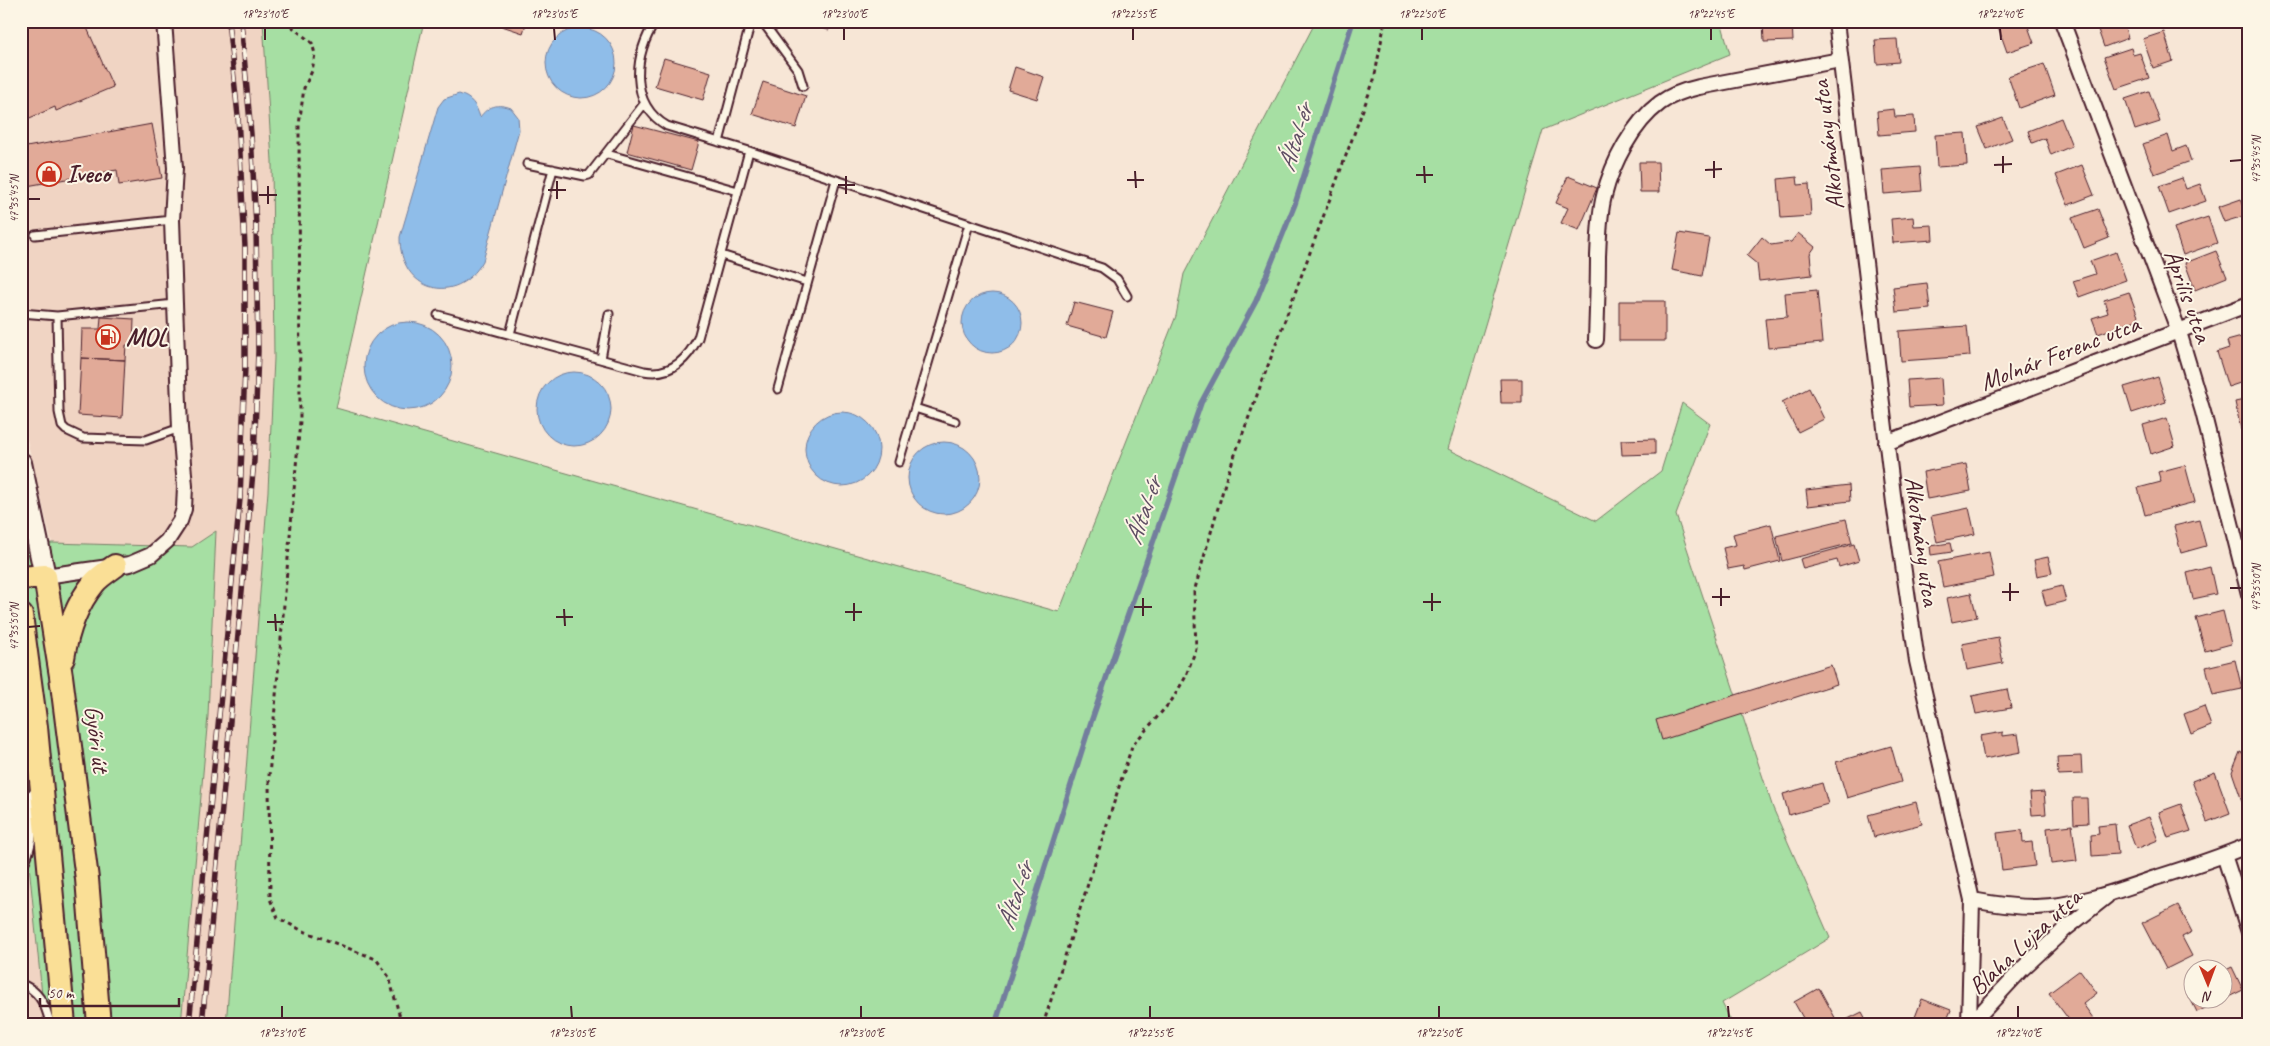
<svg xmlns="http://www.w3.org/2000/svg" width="2270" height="1046" font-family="Caveat,sans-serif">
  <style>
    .built { fill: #f0d4c3 }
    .green { fill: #a6dfa3; stroke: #787f67 }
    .water { fill: #8fbde9; stroke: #737e9d }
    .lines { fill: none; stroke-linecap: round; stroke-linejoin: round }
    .stream { stroke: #737e9d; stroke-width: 5.5 }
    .building { fill: #e1aa98; stroke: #4a1f2b }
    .service-casing { stroke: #4a1f2b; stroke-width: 11 }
    .minor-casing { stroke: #4a1f2b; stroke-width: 18 }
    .secondary-casing { stroke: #4a1f2b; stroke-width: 24 }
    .primary-casing { stroke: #4a1f2b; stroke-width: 26 }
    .path { stroke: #4a1f2b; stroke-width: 3; stroke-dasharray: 4 4; stroke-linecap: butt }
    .service { stroke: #fcf5e5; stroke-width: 7 }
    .minor { stroke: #fcf5e5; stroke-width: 14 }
    .secondary { stroke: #fcf5e5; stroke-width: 20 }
    .primary { stroke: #fadf96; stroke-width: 22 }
    .rail-casing { stroke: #4a1f2b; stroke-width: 5.5 }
    .rail { stroke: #fcf5e5; stroke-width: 4; stroke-dasharray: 11; stroke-linecap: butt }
    .ticks { fill: none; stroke: #4a1f2b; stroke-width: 2 }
    .labels { text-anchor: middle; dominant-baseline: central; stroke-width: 4; stroke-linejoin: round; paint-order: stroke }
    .street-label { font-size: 25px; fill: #4a1f2b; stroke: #fcf5e5 }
    .poi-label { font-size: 25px; font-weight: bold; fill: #4a1f2b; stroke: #fcf5e5; text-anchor: start }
    .water-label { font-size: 26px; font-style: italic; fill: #5f4e64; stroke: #fcf5e5 }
    .neatline { fill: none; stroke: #4a1f2b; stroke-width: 2 }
    .ticks-label { font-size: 12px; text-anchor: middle; fill: #4a1f2b }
  </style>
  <rect width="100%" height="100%" fill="#f7e6d6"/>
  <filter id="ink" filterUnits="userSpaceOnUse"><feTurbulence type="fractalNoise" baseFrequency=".02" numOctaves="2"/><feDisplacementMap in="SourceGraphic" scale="10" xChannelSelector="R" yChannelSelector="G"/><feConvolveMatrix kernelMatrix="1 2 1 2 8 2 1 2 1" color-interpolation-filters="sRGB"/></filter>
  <g filter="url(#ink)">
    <!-- built -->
    <path class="built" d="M21,21H263L272,161L274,358L268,491L226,1025H181L208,716L216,531L192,547L52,543L21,415Z
      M21,845H27L45,1025H21Z"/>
    <!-- green -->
    <path class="green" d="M263,21H424L336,408L1059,612L1176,316L1184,274L1316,21H1721L1730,54L1543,130L1448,449L1596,521L1661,471L1682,403L1710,424L1676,515L1773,808L1830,938L1722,1003L1733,1025H226L268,491L274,358L272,161Z
      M216,531L208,716L181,1025H45L27,845H21V548L52,543L192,547Z"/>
    <!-- water -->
    <path class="water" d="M546 63a35 35 0 1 1 70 0a35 35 0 1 1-70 0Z
      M459,94C472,98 476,105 480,117C488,106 498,103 511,108L518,117L519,130L483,261C456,308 399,291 400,237L438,107L444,99Z
      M962 323a30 30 0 1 1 60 0a30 30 0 1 1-60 0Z
      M364 366a44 44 0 1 1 88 0a44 44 0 1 1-88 0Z
      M537 409a37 37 0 1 1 74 0a37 37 0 1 1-74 0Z
      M805 449a37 37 0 1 1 74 0a37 37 0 1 1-74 0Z
      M908 478a36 36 0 1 1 72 0a36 36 0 1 1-72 0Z"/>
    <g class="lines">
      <!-- stream -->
      <path class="stream" d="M995,1025L1090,725L1201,403L1256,301L1295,204L1353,21"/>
    </g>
    <!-- building -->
    <path class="building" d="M27,21H84L113,87L56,111L55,107L25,120L27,124L21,127V24Z
      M504,21H527L523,33L502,26Z
      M792,21H831L829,30Z
      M1763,21H1792L1793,41L1764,42Z
      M1996,21H2026L2034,43L2007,52Z
      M2095,21H2123L2128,38L2104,47Z
      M2164,32L2173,61L2153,68L2143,39Z
      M1897,39L1899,62L1877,64L1875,40Z
      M2131,48L2133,55L2140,53L2149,78L2116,89L2104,57Z
      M664,58L711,72L703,100L655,86Z
      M2044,64L2055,95L2019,108L2008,76Z
      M1015,67L1044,77L1037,99L1008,90Z
      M763,82L806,96L796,128L752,114Z
      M2149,91L2160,122L2135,130L2125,99Z
      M1894,109L1895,117L1914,116L1915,132L1879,135L1877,111Z
      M2003,118L2012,139L1987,149L1978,127Z
      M2061,118L2072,146L2051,155L2045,138L2032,143L2028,131Z
      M152,124L162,178L119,185L117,170L21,187V148Z
      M634,125L699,142L691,170L627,152Z
      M1965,133L1967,165L1937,167L1935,135Z
      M2168,135L2173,151L2186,146L2191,161L2154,174L2143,144Z
      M1639,162H1658L1659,192H1640Z
      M2082,165L2094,195L2068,205L2056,175Z
      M1920,167L1922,191L1884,194L1882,170Z
      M1568,176L1597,188L1579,230L1561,223L1568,208L1556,203Z
      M1797,177L1798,185L1809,184L1811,216L1781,218L1778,179Z
      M2182,178L2186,189L2200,184L2206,201L2169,214L2159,186Z
      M2241,199L2247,215L2224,222L2218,207Z
      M2098,209L2109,238L2084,248L2072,218Z
      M1913,217L1914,226L1932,225L1933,240L1893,243L1891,219Z
      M2208,217L2217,243L2183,255L2174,228Z
      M1679,233L1709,238L1702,276L1672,270Z
      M1798,233L1815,247L1810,254L1812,275L1759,281L1757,264L1747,256L1762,237L1771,245L1791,242Z
      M2216,251L2227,277L2195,290L2185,263Z
      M2116,252L2126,280L2079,297L2073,281L2095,274L2090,261Z
      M1927,283L1930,309L1896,312L1893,287Z
      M1817,290L1822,343L1768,348L1765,319L1787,317L1785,293Z
      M2129,292L2139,319L2098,334L2092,318L2108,313L2104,300Z
      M1619,301H1665V341H1619Z
      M1074,302L1113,312L1106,337L1067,326Z
      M101,317L134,319L133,346L126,345L125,360L81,358L82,329H100Z
      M1967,326L1970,356L1901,361L1899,331Z
      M2249,335V380L2228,387L2217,352L2229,348L2227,341Z
      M81,358L125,360L122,418L78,415Z
      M2158,377L2166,402L2132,413L2124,387Z
      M1941,378L1943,405L1909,407L1907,380Z
      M1500,379H1522V403H1501Z
      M1809,388L1824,419L1798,432L1782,402Z
      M2249,399V428L2241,430L2235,402Z
      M2167,418L2175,446L2151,454L2143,425Z
      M1655,439V454L1622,455L1621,440Z
      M1966,464L1971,491L1927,499L1923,472Z
      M2185,465L2195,502L2145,515L2138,488L2161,482L2158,472Z
      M1849,485L1850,501L1808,506L1806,490Z
      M1969,508L1975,534L1937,542L1931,516Z
      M1846,519L1852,543L1782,561L1776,536Z
      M2199,520L2206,546L2181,553L2174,526Z
      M1771,524L1780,561L1745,570L1744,566L1728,569L1723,548L1736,545L1733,534Z
      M1950,543L1952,552L1931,555L1930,546Z
      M1854,544L1859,561L1839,567L1837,560L1803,569L1800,559Z
      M1989,552L1994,577L1943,587L1938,562Z
      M2048,557L2052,573L2037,576L2034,560Z
      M2210,567L2216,594L2193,599L2187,573Z
      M2062,586L2066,601L2046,606L2042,591Z
      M1971,593L1977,617L1952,622L1947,598Z
      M2223,611L2231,644L2205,651L2196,618Z
      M1998,637L2003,663L1967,670L1962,644Z
      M2235,660L2242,689L2213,695L2206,667Z
      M1831,665L1837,684L1662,740L1656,720Z
      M2007,689L2011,708L1976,714L1972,696Z
      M2204,706L2211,726L2191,734L2184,714Z
      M2003,732V736L2018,734L2021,752L1984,759L1980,736Z
      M1891,746L1901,782L1847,798L1836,762Z
      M2240,752L2249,756V805L2244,807L2232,772Z
      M2081,756L2082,774L2058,775L2057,757Z
      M2215,772L2230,813L2207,822L2192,781Z
      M1822,783L1828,804L1789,815L1783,794Z
      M2044,792L2046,814L2032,815L2030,793Z
      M2073,798H2087L2088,823L2074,824Z
      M1916,802L1922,824L1874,837L1868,815Z
      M2181,804L2191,831L2168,838L2159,812Z
      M2149,817L2158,840L2136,849L2127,825Z
      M2115,824L2118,854L2092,856L2091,835L2099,834L2098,826Z
      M2072,825L2077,861L2051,864L2047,828Z
      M2022,830L2023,843L2032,842L2035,866L2002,870L1997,833Z
      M21,904L26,956H21Z
      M2178,905L2192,932L2182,937L2192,956L2166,969L2142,923Z
      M2232,967L2243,990L2197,1012L2186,990L2192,987V998H2222V972Z
      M2080,970L2097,993L2083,1004L2098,1025H2073L2049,993Z
      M1819,988L1839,1025H1807L1794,1002Z
      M1922,999L1951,1010L1945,1025H1912Z
      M1862,1012L1869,1025H1849L1846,1020Z"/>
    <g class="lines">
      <defs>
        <path id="service" d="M656,21C633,54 629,104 667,126L749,151L1102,268L1117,279L1127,296
          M762,21L798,70L803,86
          M719,142L751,21
          M607,154L738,191
          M527,164L585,176L589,175L644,104
          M35,235L172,220
          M721,255L807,282
          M21,313L57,316L175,304
          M438,315L644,371C670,376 687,360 698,338L749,151
          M57,316L59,412L62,426L66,430L83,438L146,440L180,428
          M510,334L553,169
          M601,359L609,314
          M778,389L836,180
          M915,408L955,421
          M899,462L969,224
          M21,868C36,848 33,818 31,794
          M21,984C39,990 47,1007 50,1025"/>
        <path id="minor" d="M1836,21L1894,503L1917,661L1972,900L1969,1025
          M2062,21L2179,332L2203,412L2249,594
          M1596,340C1597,312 1598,284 1598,256C1599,237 1599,215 1604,196C1612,163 1633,123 1660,103C1672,94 1686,90 1699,87L1840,60
          M1886,443L2249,304
          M45,576L130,564L151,555L167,541L180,521L184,509L185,486L180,428L175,304L172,220L175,168L164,21
          M2224,855L2249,932
          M1972,900C1993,904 2014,907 2036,907C2077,906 2117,891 2155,878C2187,868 2218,858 2249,845
          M1970,1025L2022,969L2064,930L2107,896"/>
        <path id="secondary" d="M21,463L45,576"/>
        <path id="primary" d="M21,578L45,576L61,676L87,879L99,1025
          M21,615L36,727L64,1025
          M63,658C67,632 77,604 94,583C99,577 108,571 115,566"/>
      </defs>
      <!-- service casing -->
      <use href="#service" class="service-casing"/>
      <!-- minor casing -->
      <use href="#minor" class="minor-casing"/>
      <!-- secondary casing -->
      <use href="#secondary" class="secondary-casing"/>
      <!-- primary casing -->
      <use href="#primary" class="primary-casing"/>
      <!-- path -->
      <path class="path" d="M285,21L312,43L315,54L312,71L304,88L299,125L300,421L269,776L270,899L278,918L301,930L376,959L389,977L402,1025
        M1043,1025L1132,746L1172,700L1185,678L1196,649L1194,592L1227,476L1374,80L1385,21"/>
      <!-- service -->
      <use href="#service" class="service"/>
      <!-- minor -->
      <use href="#minor" class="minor"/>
      <!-- secondary -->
      <use href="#secondary" class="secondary"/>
      <!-- primary -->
      <use href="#primary" class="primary"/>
      <defs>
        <path id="rail" d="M189,1025L240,499L245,366V247L238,116L228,21
          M202,1025L254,461L258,351L256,226L251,134L241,21"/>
      </defs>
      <!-- rail casing -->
      <use href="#rail" class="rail-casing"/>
      <!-- rail -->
      <use href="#rail" class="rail"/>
    </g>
  </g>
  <!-- ticks -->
  <path class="ticks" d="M265,28V40M554,28L555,40M844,28V40M1133,28V40M1422,28V40M1711,28V40M2000,28L2001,40M2003,156V173M1714,161V178M2230,161L2242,160M1994,165L2012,164M1424,166L1425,183M1705,170L1722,169M1135,171L1136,188M1416,175H1433M846,176V194M1127,180H1144M557,181V199M838,185H855M268,186V204M548,190H566M259,195H277M28,199H40M2010,583V601M1721,588V606M2230,588H2242M2002,592H2019M1432,593V611M1712,597H1730M1143,598V616M1423,602H1441M854,603V621M1134,607H1152M564,609L565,626M845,612H862M275,614L276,631M556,617H573M267,622H284M28,627L40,626M282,1006V1018M571,1006L572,1018M861,1006V1018M1150,1006V1018M1439,1006V1018M1728,1006L1729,1018M2018,1006V1018"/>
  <!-- icons -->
  <defs>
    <symbol id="shop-ring" viewBox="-11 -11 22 22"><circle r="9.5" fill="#fcf5e5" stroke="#c8321e" stroke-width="1.5"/><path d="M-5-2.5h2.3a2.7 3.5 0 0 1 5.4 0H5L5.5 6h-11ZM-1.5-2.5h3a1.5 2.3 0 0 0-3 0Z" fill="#c8321e"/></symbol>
    <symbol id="fuel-ring" viewBox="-11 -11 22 22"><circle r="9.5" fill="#fcf5e5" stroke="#c8321e" stroke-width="1.5"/><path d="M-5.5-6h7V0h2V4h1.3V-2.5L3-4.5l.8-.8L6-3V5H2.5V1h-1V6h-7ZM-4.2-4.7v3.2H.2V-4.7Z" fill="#c8321e"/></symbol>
  </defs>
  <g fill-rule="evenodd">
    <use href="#shop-ring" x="35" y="160" width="28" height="28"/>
    <use href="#fuel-ring" x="94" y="323" width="28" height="28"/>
  </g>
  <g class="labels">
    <!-- street labels -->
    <g class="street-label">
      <text transform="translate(1828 145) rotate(-97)">Alkotmány utca</text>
      <text transform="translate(2188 296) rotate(70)">Április utca</text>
      <text transform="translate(2060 353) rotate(-21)">Molnár Ferenc utca</text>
      <text transform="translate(1922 541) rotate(82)">Alkotmány utca</text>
      <text transform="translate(97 739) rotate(83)">Győri út</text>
      <text transform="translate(2025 942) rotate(-43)">Blaha Lujza utca</text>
    </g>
    <!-- poi labels -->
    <g class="poi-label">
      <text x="66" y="174">Iveco</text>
      <text x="126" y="337">MOL</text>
    </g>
    <!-- water labels -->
    <g class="water-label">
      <text transform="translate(1295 138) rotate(-73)">Által-ér</text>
      <text transform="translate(1143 511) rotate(-71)">Által-ér</text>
      <text transform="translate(1015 896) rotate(-72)">Által-ér</text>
    </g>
  </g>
  <!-- margin -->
  <rect width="2270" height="1046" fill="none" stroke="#fcf5e5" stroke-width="55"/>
  <!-- north arrow -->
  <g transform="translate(2208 984) rotate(179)"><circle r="24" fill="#fcf5e5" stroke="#b59f9b"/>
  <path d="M0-4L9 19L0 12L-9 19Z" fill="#c8321e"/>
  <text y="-8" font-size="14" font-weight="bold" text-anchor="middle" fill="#4a1f2b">N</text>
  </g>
  <!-- scale -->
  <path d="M40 998v8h139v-8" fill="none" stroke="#4a1f2b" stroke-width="2.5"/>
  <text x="48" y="998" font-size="15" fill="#4a1f2b" stroke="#fcf5e5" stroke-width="4" paint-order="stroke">50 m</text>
  <rect x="28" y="28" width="2214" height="990" class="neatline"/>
  <g class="ticks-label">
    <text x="265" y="18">18°23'10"E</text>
    <text x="554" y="18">18°23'05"E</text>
    <text x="844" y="18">18°23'00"E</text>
    <text x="1133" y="18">18°22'55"E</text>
    <text x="1422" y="18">18°22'50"E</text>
    <text x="1711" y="18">18°22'45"E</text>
    <text x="2000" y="18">18°22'40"E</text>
    <text transform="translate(2256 160) rotate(-90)" y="4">47°35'45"N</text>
    <text transform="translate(14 199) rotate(-90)" y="4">47°35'45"N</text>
    <text transform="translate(2256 588) rotate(-90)" y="4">47°35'50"N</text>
    <text transform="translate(14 627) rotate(-90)" y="4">47°35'50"N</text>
    <text x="282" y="1037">18°23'10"E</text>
    <text x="572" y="1037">18°23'05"E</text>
    <text x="861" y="1037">18°23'00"E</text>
    <text x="1150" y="1037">18°22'55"E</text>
    <text x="1439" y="1037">18°22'50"E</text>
    <text x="1729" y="1037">18°22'45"E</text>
    <text x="2018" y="1037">18°22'40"E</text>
  </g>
</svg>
